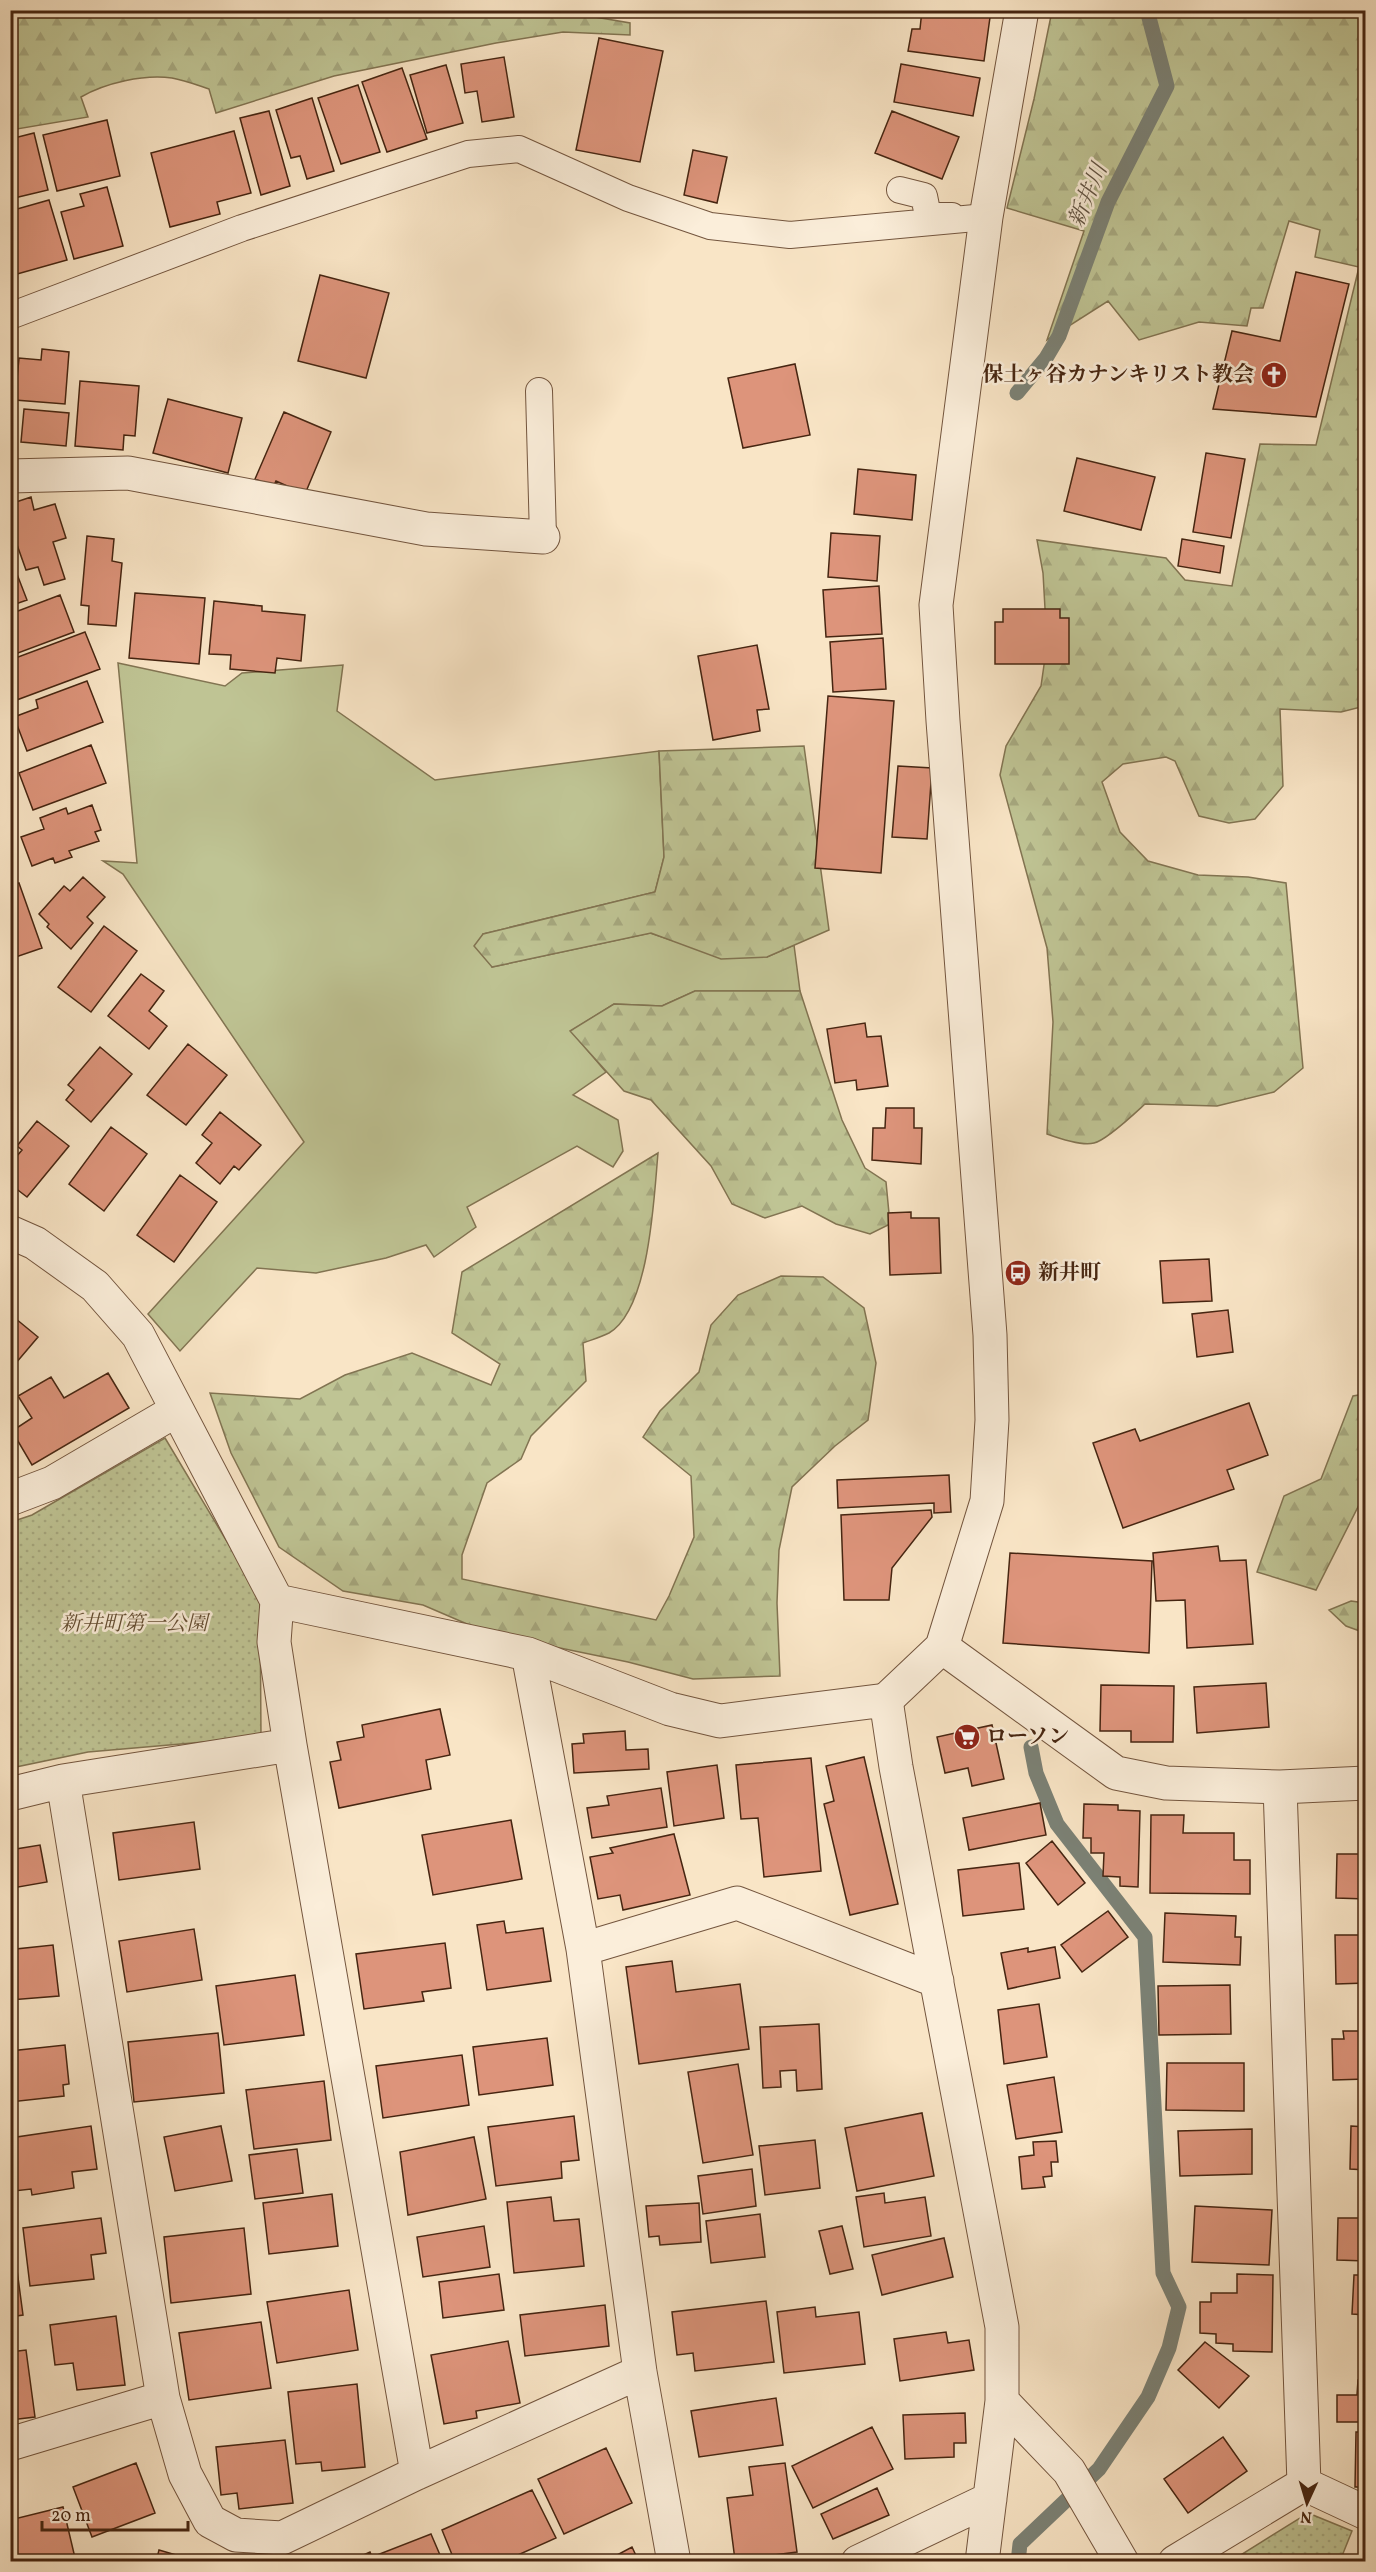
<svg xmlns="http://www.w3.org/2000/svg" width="1376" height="2572" font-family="Vollkorn,'Noto Serif JP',serif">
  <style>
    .green { fill: #bfc494; stroke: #827452; stroke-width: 1.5 }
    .forest { fill: url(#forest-firs); stroke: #827452; stroke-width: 1.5 }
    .park { fill: url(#park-dots); stroke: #827452; stroke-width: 1.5 }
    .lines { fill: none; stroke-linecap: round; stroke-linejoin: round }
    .stream { stroke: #7b8175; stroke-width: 15 }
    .building { fill: #dd947b; stroke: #462511; stroke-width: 1.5 }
    .service-casing { stroke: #73553e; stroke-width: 28 }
    .minor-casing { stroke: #73553e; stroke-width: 35 }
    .tertiary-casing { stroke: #73553e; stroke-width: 35 }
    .service { stroke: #fbeeda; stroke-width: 26 }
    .minor { stroke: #fbeeda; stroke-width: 33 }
    .tertiary { stroke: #fbeeda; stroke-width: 33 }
    .labels { text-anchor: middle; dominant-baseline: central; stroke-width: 5; stroke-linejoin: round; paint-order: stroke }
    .poi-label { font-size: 21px; font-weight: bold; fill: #462511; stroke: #fbeeda; text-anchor: start }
    .park-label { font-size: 21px; font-style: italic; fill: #644d32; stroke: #fbeeda }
    .water-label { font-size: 22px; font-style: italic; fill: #605343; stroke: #fbeeda }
  </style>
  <defs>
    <pattern id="forest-firs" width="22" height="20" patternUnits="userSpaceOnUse" patternTransform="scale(1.5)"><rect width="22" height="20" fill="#bfc494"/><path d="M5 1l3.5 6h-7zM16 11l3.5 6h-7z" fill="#a6a87f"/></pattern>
    <pattern id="park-dots" width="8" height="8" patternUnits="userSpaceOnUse" patternTransform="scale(1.5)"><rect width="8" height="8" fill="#bfc494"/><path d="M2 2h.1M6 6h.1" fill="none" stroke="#a6a87f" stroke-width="1.8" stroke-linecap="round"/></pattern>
  </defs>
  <rect width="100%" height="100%" fill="#f9e5c6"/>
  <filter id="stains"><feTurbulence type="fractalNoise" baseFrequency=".00333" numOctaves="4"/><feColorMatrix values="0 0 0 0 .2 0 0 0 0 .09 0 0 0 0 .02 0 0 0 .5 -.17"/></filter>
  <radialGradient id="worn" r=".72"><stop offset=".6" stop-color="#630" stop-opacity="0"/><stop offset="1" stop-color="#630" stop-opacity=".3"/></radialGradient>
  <!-- green -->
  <path class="green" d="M118,663L225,686L242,673L343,665L337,711L435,780L659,751L664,857L655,892L483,934L492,967L650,933L683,944L767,957L794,945L800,991H695L662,1006L614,1004L571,1031L606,1072L573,1095L618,1120L623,1151L613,1167L577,1146L467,1207L476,1227L434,1257L426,1245L386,1258L316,1273L257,1268L180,1351L148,1314L304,1142L123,874L103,861L137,863Z"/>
  <!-- forest -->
  <path class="forest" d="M554,10L630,23V35L563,32L496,43L334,76L216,113L209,89C197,85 184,80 172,78C144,74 105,83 81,97L88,117L17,129L13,111H11V11Z
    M1052,11H1365V706L1341,712L1280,709L1283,786L1255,819L1229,823L1199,816L1175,761L1166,757L1123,764L1102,782L1120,832L1148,861L1198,875L1248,877L1286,883L1303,1068L1274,1092L1217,1106L1145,1104C1134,1114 1107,1140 1094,1143C1083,1146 1058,1138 1047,1134L1053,1022L1047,948L1000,775L1006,746L1041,686L1047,644L1043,573L1037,540L1166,558L1185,580L1232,586L1260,444L1316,445L1359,267L1315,257L1320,230L1289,221L1263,308H1251L1247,326L1199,322L1139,340L1108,301L1047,340L1084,231L1007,208L1034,99Z
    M804,746L829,930L767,957L721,959L651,933L492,967L474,946L483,934L655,892L664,857L659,751Z
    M695,991H800L842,1120L865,1168L886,1182L890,1224L870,1234L836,1224L802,1206L765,1218L732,1204L711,1166L651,1100L624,1091L570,1031L614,1004L662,1006Z
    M658,1153C654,1196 650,1309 609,1333C601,1337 591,1340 583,1343L586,1381L531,1436L521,1459L487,1483L462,1555V1579L656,1620L669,1596L694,1537L691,1476L643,1437L660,1411L699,1372L711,1325L738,1295L781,1276L823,1277L864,1308L876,1363L868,1420L835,1446L792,1487L779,1550L777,1603L780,1676L693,1679L628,1662L488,1633L423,1605L343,1591L279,1547L231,1453L210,1393L300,1399L345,1375L412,1353L491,1385L500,1364L452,1333L462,1272Z
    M1365,1394V1502L1360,1503L1316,1590L1257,1572L1284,1496L1321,1479L1353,1396Z
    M1351,1601L1365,1603V1633L1346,1626L1329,1610Z"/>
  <!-- park -->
  <path class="park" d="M165,1438L260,1597L261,1737L88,1752L11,1768V1522L32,1515Z
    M1308,2513L1352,2531L1340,2561H1231Z"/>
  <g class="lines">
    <!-- stream -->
    <path class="stream" d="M1017,393L1046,358L1059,336L1108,202L1167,86L1147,10
      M1018,2562L1020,2544L1099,2469L1148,2397L1169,2348L1179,2307L1163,2273L1145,1937L1057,1824L1036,1773L1031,1747"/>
  </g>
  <!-- building -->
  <path class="building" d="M922,10H991L984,61L908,51L912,29H920Z
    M599,38L663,51L640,162L576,150Z
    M504,57L514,117L482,122L477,91L465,93L461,64Z
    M901,64L980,78L973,116L894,102Z
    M446,65L463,123L427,133L410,75Z
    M402,68L427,139L387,152L362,82Z
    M358,85L380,152L341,164L318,98Z
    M312,98L334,171L307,179L300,156L291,158L276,110Z
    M269,111L290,186L261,195L240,118Z
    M892,111L959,137L942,179L875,153Z
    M107,120L120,176L57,191L43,135Z
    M234,131L251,193L217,202L220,214L170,227L151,153Z
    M34,133L48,190L10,199V139Z
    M693,150L727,157L717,203L684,195Z
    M107,187L123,246L74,259L61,212L84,206L80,194Z
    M49,200L67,260L10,276V245H13L10,211Z
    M1296,272L1349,284L1316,417L1213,409L1232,331L1280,341Z
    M320,275L389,293L366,378L298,361Z
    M42,349L69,352L65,404L15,400L19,358L41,360Z
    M795,364L810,435L743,448L728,378Z
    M80,381L139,386L135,436L124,435L123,450L75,446Z
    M168,399L242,418L228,473L153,453Z
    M24,409L69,413L66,446L21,442Z
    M284,412L331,432L305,494L276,481L273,487L255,479Z
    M1206,453L1245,459L1231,538L1193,532Z
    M1077,458L1155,477L1141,530L1064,511Z
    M858,469L916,475L912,520L854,514Z
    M31,497L34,510L55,504L66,538L53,542L65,579L44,585L38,567L26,570L10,525V504Z
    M831,533L880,536L877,581L828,577Z
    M87,536L114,539L112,561L122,563L116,626L88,624L89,606L81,605Z
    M1182,539L1224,546L1220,573L1178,566Z
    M10,556L27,600L10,606Z
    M879,586L882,634L826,637L823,590Z
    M135,593L205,598L199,664L129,658Z
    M60,595L74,632L10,656V614Z
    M214,601L262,606V611L305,615L301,661L277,658L275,673L230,669L231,655L209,654Z
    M1003,609H1060V618H1069V664H995V622H1003Z
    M85,632L100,669L14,701L10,693V660Z
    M883,638L886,689L833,692L830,642Z
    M757,645L769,709L757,710L760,731L713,740L698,656Z
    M87,681L103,722L27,751L14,717L38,708L36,700Z
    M828,696L894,701L881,873L815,868Z
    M91,745L106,783L33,810L19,773Z
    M898,766L932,768L927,839L892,837Z
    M92,805L101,830L95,832L99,841L69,851L72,857L55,863L53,858L32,866L21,837L44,829L40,818L66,808L68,814Z
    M83,877L105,897L87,917L93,923L71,949L47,927L49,924L39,914L64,886L70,891Z
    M19,883L42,948L10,959V886Z
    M104,926L137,951L91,1012L58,987Z
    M141,974L164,991L149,1011L167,1026L149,1049L108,1016Z
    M865,1023L867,1037L881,1036L888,1086L857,1090L856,1080L835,1083L827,1029Z
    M188,1044L227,1075L186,1125L147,1095Z
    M100,1047L132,1074L91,1122L66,1100L74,1090L68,1085Z
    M886,1108H914V1128H922L921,1164L872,1160L873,1128H885Z
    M220,1112L261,1145L239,1170L234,1166L220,1184L196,1163L212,1143L202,1135Z
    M37,1121L69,1146L27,1197L10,1184V1164L22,1150L17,1146Z
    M111,1127L147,1154L104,1211L69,1184Z
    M180,1175L217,1202L174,1262L137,1235Z
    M911,1212V1218H939L941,1273L890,1275L888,1213Z
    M1209,1259L1212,1301L1163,1303L1160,1261Z
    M1228,1310L1233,1352L1197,1357L1192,1314Z
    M10,1314L38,1337L10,1370Z
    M108,1373L129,1408L32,1465L12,1431L32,1418L18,1396L51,1377L64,1398Z
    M1249,1403L1268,1455L1227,1470L1234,1489L1123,1528L1093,1443L1135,1429L1140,1441Z
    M949,1475L951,1512L934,1513V1503L838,1508L837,1480Z
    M931,1510L932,1517L892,1568L889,1600H844L841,1515Z
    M1218,1546L1220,1561L1246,1560L1253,1644L1187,1648L1185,1600L1156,1601L1153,1553Z
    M1010,1553L1152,1561L1149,1653L1003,1643Z
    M1266,1683L1269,1727L1197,1733L1194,1687Z
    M1101,1685L1174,1686L1173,1742H1131V1731H1100Z
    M440,1709L450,1755L426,1760L431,1789L339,1808L330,1762L341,1760L337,1742L364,1737L362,1725Z
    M992,1725L1004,1779L972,1786L968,1768L945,1773L937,1737Z
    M625,1731L626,1750L648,1749L649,1769L574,1773L572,1744L584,1743L583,1734Z
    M864,1757L898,1904L850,1915L824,1804L834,1801L826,1766Z
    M811,1758L821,1871L764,1877L758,1818L741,1819L736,1765Z
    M717,1765L724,1818L674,1826L667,1772Z
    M661,1788L667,1827L592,1838L587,1808L609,1805L607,1796Z
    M1040,1803L1046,1835L969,1850L963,1818Z
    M1084,1804L1118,1805V1810L1140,1811L1138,1887L1120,1886V1877L1103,1876L1104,1853H1091V1838H1083Z
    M1151,1815H1184L1183,1833H1234V1860H1250V1894L1150,1893Z
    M511,1820L522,1879L433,1895L422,1835Z
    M194,1822L200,1869L119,1880L113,1833Z
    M674,1834L690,1895L623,1910L620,1895L598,1899L590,1857L613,1853L610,1848Z
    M1052,1841L1085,1883L1058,1905L1026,1863Z
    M40,1845L47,1882L12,1888L15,1900L10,1901V1850Z
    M1359,1845H1366V1899L1336,1898L1337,1854H1359Z
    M1019,1863L1024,1909L963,1916L958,1870Z
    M1108,1911L1128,1937L1082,1972L1061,1945Z
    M1165,1913L1236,1916L1235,1937H1241L1240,1965L1163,1962Z
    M504,1921L506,1933L543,1928L551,1981L487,1990L477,1925Z
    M194,1929L202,1980L127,1992L119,1941Z
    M1335,1935H1366V1983L1336,1984Z
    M445,1943L451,1988L422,1992L424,2001L364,2009L356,1954Z
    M53,1945L59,1996L10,2000V1964H17L16,1949Z
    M1055,1947L1060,1978L1008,1989L1001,1953L1028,1948V1952Z
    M672,1961L676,1992L740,1984L749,2049L639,2064L626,1967Z
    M295,1975L304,2035L224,2045L216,1986Z
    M1230,1985L1231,2034L1159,2035L1158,1986Z
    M1039,2004L1047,2057L1004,2064L998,2010Z
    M819,2024L822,2089L797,2091L796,2070L780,2071L781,2087L763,2088L760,2027Z
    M1343,2031H1366V2079L1333,2080L1332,2039H1344Z
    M218,2033L224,2093L134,2102L128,2042Z
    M547,2038L553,2085L479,2095L473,2047Z
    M65,2045L69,2084L63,2085L64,2096L10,2102V2051Z
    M462,2055L469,2105L383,2118L376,2066Z
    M1167,2063H1244V2111L1166,2110Z
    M738,2064L753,2155L703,2163L688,2072Z
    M1054,2077L1062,2132L1016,2139L1007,2085Z
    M324,2081L331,2140L254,2149L246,2090Z
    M922,2113L934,2176L857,2191L845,2128Z
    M574,2116L579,2160L561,2162L562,2178L496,2186L488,2127Z
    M91,2126L97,2169L72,2172L74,2188L32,2195L31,2189L14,2191L10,2167V2138Z
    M221,2126L232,2181L175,2191L164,2137Z
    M1351,2126L1366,2127V2170L1350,2169Z
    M1252,2129V2174L1180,2176L1178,2131Z
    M474,2137L486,2199L408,2215L400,2152Z
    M815,2140L820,2188L765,2195L759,2146Z
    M1056,2141L1058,2162H1051L1052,2176L1043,2177L1045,2187L1022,2189L1019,2157L1034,2155L1033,2142Z
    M297,2149L303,2193L255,2199L249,2155Z
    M752,2169L756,2206L703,2214L698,2176Z
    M884,2193L885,2203L925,2197L931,2236L864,2247L856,2197Z
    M332,2194L338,2246L269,2254L263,2203Z
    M551,2197L554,2221L579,2219L584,2266L514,2273L507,2202Z
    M699,2203L701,2242L660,2245L659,2236L649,2237L646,2206Z
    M1195,2206L1272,2210L1269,2265L1192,2262Z
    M760,2214L765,2257L711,2263L706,2221Z
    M101,2218L106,2253L91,2255L94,2279L30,2286L23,2228Z
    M1338,2218H1366V2261L1337,2260Z
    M484,2226L490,2267L423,2277L417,2237Z
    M842,2226L853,2269L830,2274L819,2231Z
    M244,2228L251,2294L171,2303L164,2237Z
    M944,2238L953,2277L882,2295L872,2255Z
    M15,2255L23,2315L10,2317V2256Z
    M499,2274L504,2310L443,2318L439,2282Z
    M1237,2274L1273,2275L1272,2352L1233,2351V2344L1216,2343V2334L1200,2333V2302H1211V2293H1237Z
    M1354,2275H1366V2315L1352,2314Z
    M349,2290L358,2350L277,2363L267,2302Z
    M766,2301L774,2362L695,2371L693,2353L677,2355L672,2312Z
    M605,2305L609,2346L525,2356L520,2315Z
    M815,2307L816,2317L859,2312L865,2364L784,2373L777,2312Z
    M116,2316L125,2385L77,2390L73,2363L55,2365L50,2325Z
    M261,2322L271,2388L189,2400L179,2333Z
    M946,2332L948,2343L969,2340L974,2370L900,2381L894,2339Z
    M508,2341L520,2403L476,2411L477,2418L444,2424L431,2355Z
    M1205,2342L1249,2376L1219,2408L1178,2370Z
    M26,2350L35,2417L10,2420V2352Z
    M1358,2380H1366V2422H1337V2395H1357Z
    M357,2384L365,2467L322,2471L321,2462L296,2464L288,2392Z
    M776,2398L783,2445L699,2457L691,2411Z
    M965,2413L966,2443H954V2457L905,2459L903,2415Z
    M872,2427L893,2469L813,2508L792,2466Z
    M1356,2432H1366V2487H1355Z
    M1223,2437L1247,2471L1188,2513L1164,2479Z
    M285,2440L293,2503L239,2509L237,2493L221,2495L216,2447Z
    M606,2448L632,2503L564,2534L538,2479Z
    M136,2463L155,2513L92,2537L73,2487Z
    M785,2463L797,2552L735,2560L727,2498L753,2495L749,2467Z
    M877,2488L889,2515L833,2539L821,2514Z
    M532,2490L556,2538L502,2562H455L442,2530Z
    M63,2507L76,2562H10V2520Z
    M431,2534L443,2562H348L370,2552L372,2557Z
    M632,2547L639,2562H604Z
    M159,2550L183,2557L182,2562H156Z"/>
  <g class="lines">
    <defs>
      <path id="service" d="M900,190L924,196L928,216H952
        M10,316L242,228L468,154L519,149L628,198L710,226L790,235L986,217
        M539,391L543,537"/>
      <path id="minor" d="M10,476L128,473L426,529L543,537
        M10,1232L35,1243L95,1286L138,1335L277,1601L528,1654L670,1709L720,1721L886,1700L896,1767L1002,2327V2401L982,2562
        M10,1499L52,1483L177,1410
        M942,1647L1116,1773L1166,1783L1280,1787L1366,1783
        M528,1654L583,1949L640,2372L674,2562
        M290,1745L417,2473
        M63,1781L163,2398L185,2474L210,2521L236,2535L282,2538L417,2473L640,2372
        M1280,1787L1304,2484
        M10,1794L63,1781L290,1745L274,1642L277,1601
        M583,1949L737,1903L937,1981
        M1002,2401L1069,2471L1122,2562
        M10,2444L163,2398
        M858,2562L990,2499
        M1175,2562L1304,2484L1366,2513"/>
      <path id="tertiary" d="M886,1700L942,1647L987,1501L992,1420L990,1335L943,721L936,605L986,217L1022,10"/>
    </defs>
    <!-- service casing -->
    <use href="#service" class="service-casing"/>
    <!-- minor casing -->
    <use href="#minor" class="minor-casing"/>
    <!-- tertiary casing -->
    <use href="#tertiary" class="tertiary-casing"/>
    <!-- service -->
    <use href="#service" class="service"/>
    <!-- minor -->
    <use href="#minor" class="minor"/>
    <!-- tertiary -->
    <use href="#tertiary" class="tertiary"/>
  </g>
  <!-- icons -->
  <defs>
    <symbol id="church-disc" viewBox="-11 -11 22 22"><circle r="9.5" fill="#8f2418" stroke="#fbeeda"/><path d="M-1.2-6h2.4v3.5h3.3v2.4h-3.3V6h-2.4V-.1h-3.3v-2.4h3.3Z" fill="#fff"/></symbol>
    <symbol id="bus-disc" viewBox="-11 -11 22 22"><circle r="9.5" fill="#8f2418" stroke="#fbeeda"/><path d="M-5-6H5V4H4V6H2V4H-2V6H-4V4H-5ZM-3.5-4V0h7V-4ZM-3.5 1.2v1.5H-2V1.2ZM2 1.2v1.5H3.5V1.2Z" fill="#fff"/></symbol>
    <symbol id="supermarket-disc" viewBox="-11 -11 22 22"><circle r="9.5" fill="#8f2418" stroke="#fbeeda"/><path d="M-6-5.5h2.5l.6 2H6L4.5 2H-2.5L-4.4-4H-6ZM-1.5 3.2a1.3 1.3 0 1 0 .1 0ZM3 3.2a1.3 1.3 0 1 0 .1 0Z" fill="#fff"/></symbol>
  </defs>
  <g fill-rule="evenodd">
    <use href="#church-disc" x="1259" y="360" width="30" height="30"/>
    <use href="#bus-disc" x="1003" y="1258" width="30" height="30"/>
    <use href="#supermarket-disc" x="952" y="1722" width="30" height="30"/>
  </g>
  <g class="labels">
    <!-- poi labels -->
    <g class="poi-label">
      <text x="1254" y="375" text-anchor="end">保土ヶ谷カナンキリスト教会</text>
      <text x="1038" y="1273">新井町</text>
      <text x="986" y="1737">ローソン</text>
    </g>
    <!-- park labels -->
    <g class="park-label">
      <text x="134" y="1624">新井町第一公園</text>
    </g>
    <!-- water labels -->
    <g class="water-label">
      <text transform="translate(1089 196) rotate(-67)">新井川</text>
    </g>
  </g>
  <!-- margin -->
  <rect width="1376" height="2572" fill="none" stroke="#f9e5c6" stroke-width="36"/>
  <rect x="12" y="12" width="1352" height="2548" fill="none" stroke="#462511" stroke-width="3"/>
  <rect x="18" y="18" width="1340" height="2536" fill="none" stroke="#462511" stroke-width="1.5"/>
  <!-- north arrow -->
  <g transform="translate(1307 2503) rotate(184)" stroke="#fbeeda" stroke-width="4.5" paint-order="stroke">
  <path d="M0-4.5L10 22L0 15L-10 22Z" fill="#462511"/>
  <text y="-9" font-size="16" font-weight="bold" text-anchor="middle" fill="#462511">N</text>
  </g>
  <!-- scale -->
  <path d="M42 2521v9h146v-9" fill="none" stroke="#462511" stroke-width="3"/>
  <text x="51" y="2521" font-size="18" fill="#462511" stroke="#fbeeda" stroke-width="4.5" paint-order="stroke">20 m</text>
  <rect width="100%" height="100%" filter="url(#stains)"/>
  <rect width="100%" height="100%" fill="url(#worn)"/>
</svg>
